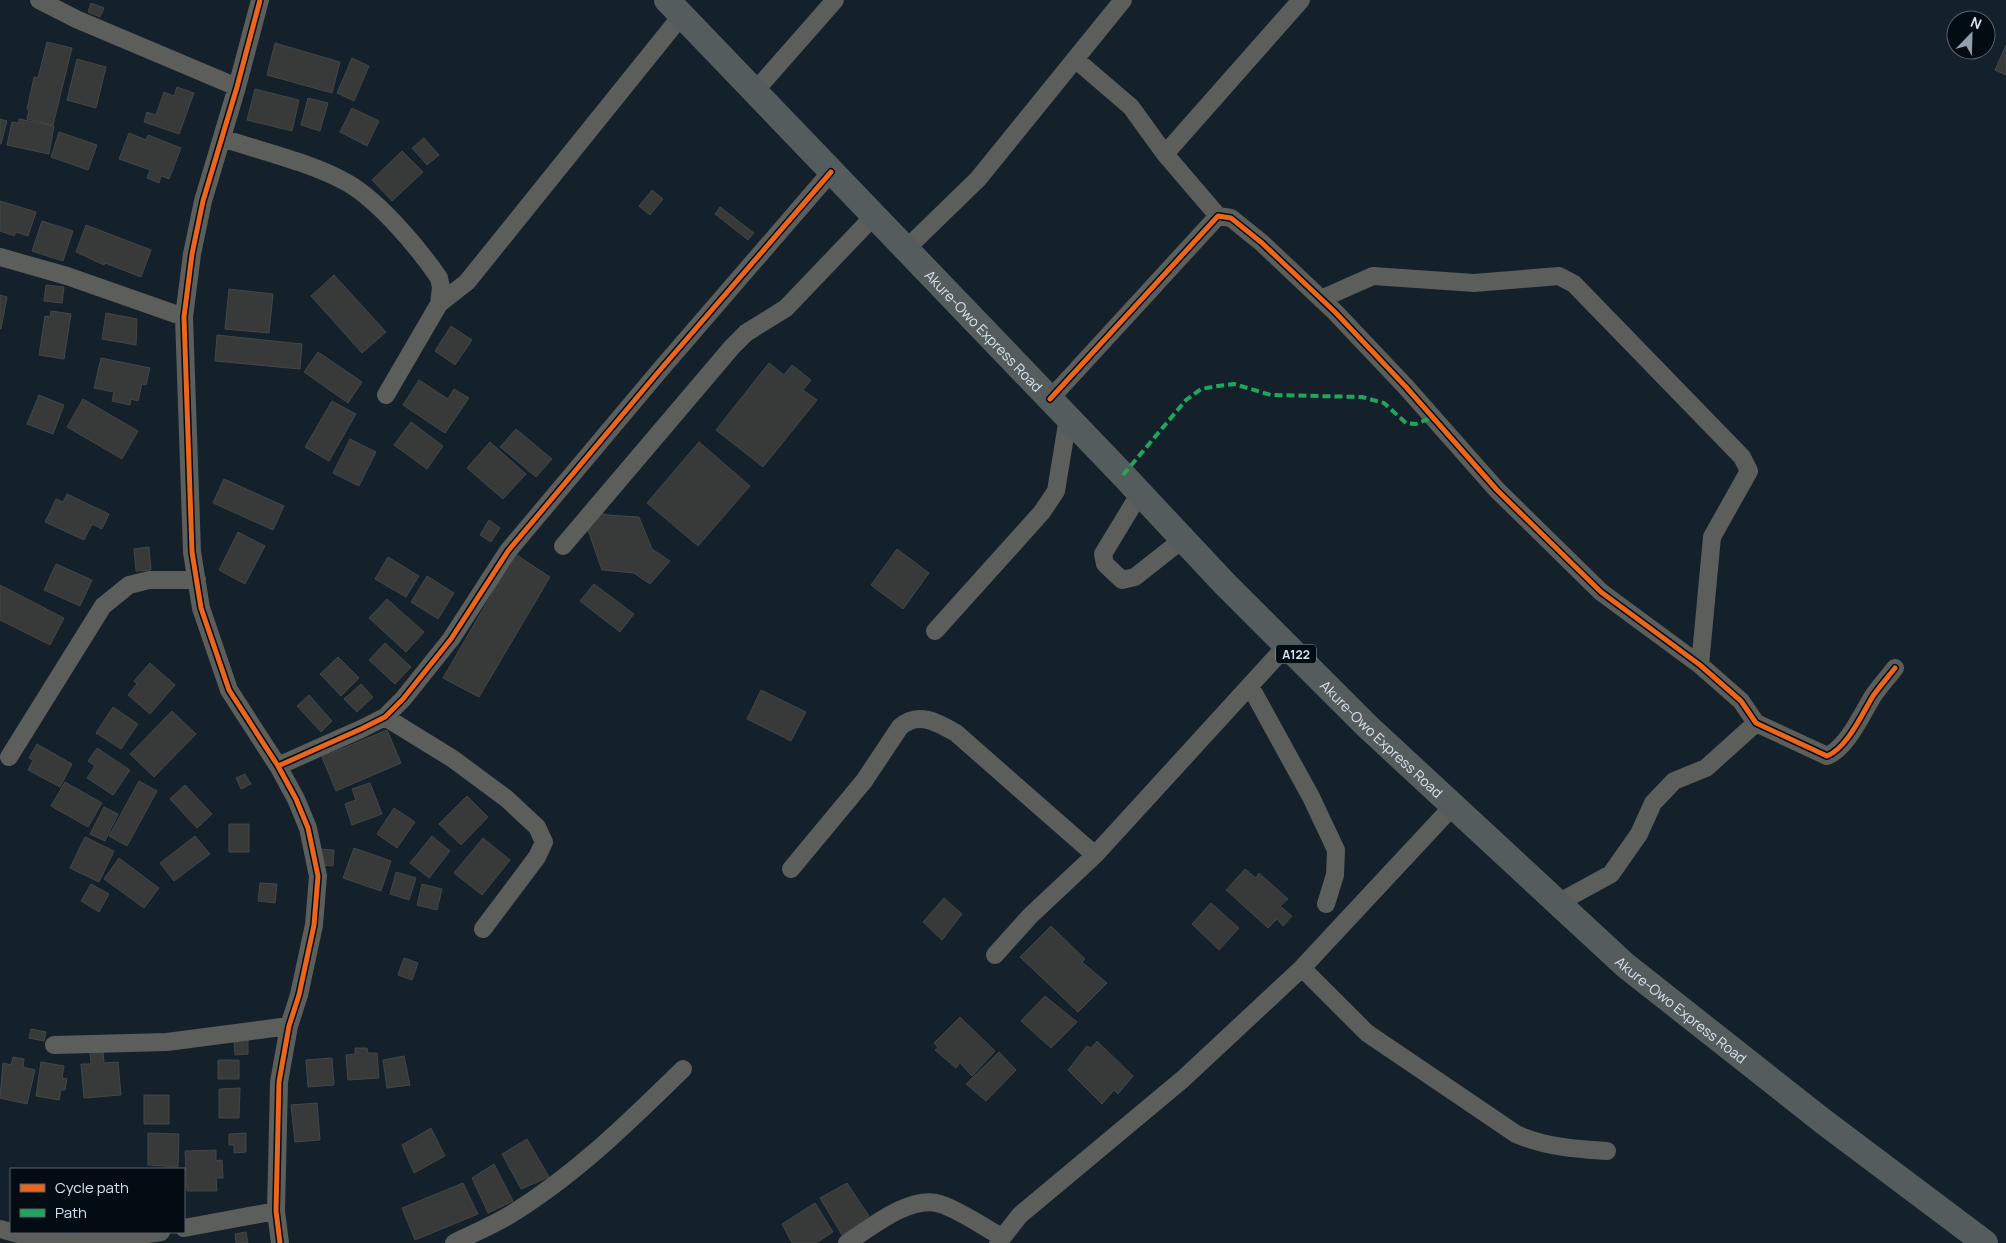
<svg xmlns="http://www.w3.org/2000/svg" width="2006" height="1243" font-family="Manrope,sans-serif">
  <style>
    .building { fill: #373a39; stroke: #434646 }
    .lines { fill: none; stroke-linecap: round; stroke-linejoin: round }
    .minor { stroke: #5b5e5b; stroke-width: 18 }
    .highway { stroke: #555c5d; stroke-width: 26 }
    .quiet { stroke: #20a55d; stroke-width: 4; stroke-dasharray: 8 4; stroke-linecap: butt }
    .cycleway-casing { stroke: #030b13; stroke-width: 8 }
    .cycleway { stroke: #eb651d; stroke-width: 5 }
    .labels { text-anchor: middle; dominant-baseline: central; stroke-width: 4; stroke-linejoin: round; paint-order: stroke }
    .shield { fill: #030b13; stroke: #97a4ae; stroke-width: 1 }
    .shield-label { font-size: 12px; font-weight: bold; fill: #d7e5f1 }
    .street-label { font-size: 14px; fill: #d7e5f1; stroke: #030b13 }
  </style>
  <rect width="100%" height="100%" fill="#14212b"/>
  <!-- building -->
  <path class="building" d="M91,3L104,8L100,17L88,12Z
    M47,42L72,48L53,125L27,119L29,110L27,109L34,77L38,78Z
    M275,43L340,62L332,93L267,75Z
    M2006,45V75L1995,70Z
    M352,58L369,66L354,101L337,93Z
    M77,59L106,67L96,108L67,100Z
    M177,87L194,93L179,134L144,122L147,112L156,115L164,92L174,96Z
    M255,89L299,100L292,131L247,120Z
    M308,98L328,103L320,131L301,125Z
    M352,108L379,121L367,146L340,132Z
    M0,119L7,121L1,144H0Z
    M19,119L54,126L49,154L7,145L12,122L19,123Z
    M59,132L97,145L88,170L51,157Z
    M129,133L146,140L148,135L181,148L169,179L161,176L159,183L147,178L150,170L119,159Z
    M424,138L439,155L427,165L412,148Z
    M402,151L423,172L392,201L372,180Z
    M652,190L663,199L650,215L639,206Z
    M0,201L36,212L28,236L16,232L14,236L0,231Z
    M720,207L754,233L748,240L715,214Z
    M42,221L73,231L63,261L32,251Z
    M86,225L151,250L141,277L105,263L104,265L76,252Z
    M334,275L386,332L362,353L311,296Z
    M46,285L64,287L62,303L44,301Z
    M229,289L273,294L269,333L225,329Z
    M0,295L7,297L1,329H0Z
    M51,311L71,314L64,359L39,355L45,316L50,317Z
    M106,313L137,319L136,345L102,339Z
    M451,326L472,340L455,365L435,351Z
    M217,335L302,344L300,369L215,361Z
    M318,352L362,382L348,403L304,372Z
    M101,358L150,368L146,385L142,384L138,401L131,399L130,405L112,401L114,392L94,388Z
    M769,363L784,375L792,365L811,380L803,390L817,400L763,467L716,430Z
    M419,380L448,399L454,389L469,398L445,433L403,405Z
    M39,395L64,405L53,434L27,424Z
    M83,399L138,431L122,459L67,427Z
    M332,401L356,414L329,461L305,447Z
    M411,422L443,446L427,469L394,445Z
    M516,429L552,459L536,477L500,447Z
    M350,439L376,452L359,486L333,473Z
    M490,442L526,474L503,499L467,468Z
    M699,442L750,486L698,546L647,503Z
    M224,479L284,506L273,530L213,503Z
    M67,494L109,514L102,529L92,524L84,540L45,522L56,499L63,502Z
    M598,512L607,515L639,517L652,549L670,561L650,584L634,573L602,570L588,530Z
    M489,520L500,528L491,542L480,535Z
    M238,532L265,546L245,584L219,570Z
    M149,547L151,570L136,571L134,549Z
    M897,549L929,573L903,609L871,585Z
    M515,554L550,577L479,697L443,678Z
    M388,557L419,576L406,597L375,579Z
    M56,564L92,580L80,606L44,590Z
    M427,576L454,593L438,619L411,602Z
    M594,584L634,614L620,632L580,601Z
    M0,585L64,618L50,645L0,620Z
    M387,599L424,632L406,652L369,618Z
    M385,643L411,667L395,684L369,660Z
    M338,657L359,678L341,696L320,674Z
    M150,663L175,685L150,714L128,695L137,684L134,681Z
    M361,684L373,697L357,712L344,699Z
    M761,690L806,712L791,741L747,719Z
    M309,695L332,721L321,732L297,706Z
    M113,707L138,724L121,749L96,733Z
    M172,711L196,734L154,777L130,754Z
    M387,730L401,763L336,791L322,757Z
    M37,744L72,764L60,787L28,770L33,760L29,758Z
    M97,748L130,770L113,795L87,778L95,766L88,761Z
    M245,774L251,784L241,789L236,778Z
    M139,781L157,791L127,846L109,836Z
    M65,782L102,803L88,827L51,806Z
    M370,783L382,814L352,825L345,804L356,800L352,789Z
    M185,785L212,814L197,828L170,799Z
    M467,796L488,817L461,845L439,824Z
    M104,807L118,814L105,841L90,834Z
    M394,808L415,822L397,848L377,834Z
    M229,824H249V852H229Z
    M195,836L210,854L174,881L160,863Z
    M432,836L450,851L429,878L410,863Z
    M85,837L114,851L99,882L70,868Z
    M483,838L510,860L482,895L454,873Z
    M354,848L391,861L381,891L343,878Z
    M320,849L334,850L333,866L319,865Z
    M119,858L159,888L144,908L104,879Z
    M1245,869L1256,878L1259,873L1288,899L1280,906L1292,916L1283,926L1277,919L1268,928L1226,890Z
    M396,872L416,878L409,900L390,894Z
    M260,883L277,884L275,903L258,901Z
    M91,884L109,894L99,912L81,901Z
    M422,884L442,889L437,910L417,905Z
    M944,898L962,914L942,940L923,922Z
    M1211,903L1239,928L1219,950L1192,924Z
    M1051,926L1085,959L1082,962L1107,983L1078,1012L1020,957Z
    M404,958L418,963L412,980L398,975Z
    M1045,996L1077,1022L1051,1048L1021,1021Z
    M960,1017L995,1051L972,1076L960,1063L956,1068L935,1050L938,1048L934,1043Z
    M31,1029L46,1032L44,1041L29,1038Z
    M234,1040H248V1054L235,1055Z
    M1097,1041L1133,1076L1118,1094L1114,1090L1102,1104L1068,1070L1087,1046L1091,1048Z
    M355,1048H367L368,1053H377L379,1078L348,1080L346,1055L355,1054Z
    M103,1051L104,1063L118,1062L121,1095L84,1098L81,1064H91L90,1052Z
    M999,1052L1016,1070L986,1101L966,1084Z
    M404,1056L410,1085L387,1088L383,1060Z
    M13,1057L24,1059L23,1067L35,1070L27,1104L0,1098L3,1063L11,1065Z
    M332,1058L334,1085L308,1087L306,1060Z
    M218,1060H239V1079H218Z
    M41,1062L64,1066L62,1078L67,1079L65,1090H61L59,1100L36,1096Z
    M240,1088L239,1118H219V1089Z
    M144,1095H169V1124H144Z
    M317,1103L320,1140L295,1142L291,1105Z
    M431,1128L445,1156L414,1173L402,1145Z
    M148,1133L179,1134L178,1167L148,1165Z
    M246,1133V1152L234,1153V1145H229V1134Z
    M527,1139L549,1177L521,1189L502,1154Z
    M216,1150V1161L222,1160L223,1178H216L217,1191H187L185,1151Z
    M494,1164L513,1201L488,1213L472,1178Z
    M463,1183L478,1214L415,1240L402,1208Z
    M847,1183L869,1216L842,1235L820,1198Z
    M815,1203L833,1232L816,1243H792L782,1224Z
    M246,1232L248,1243H236L235,1234Z"/>
  <g class="lines">
    <!-- minor -->
    <path class="minor" d="M39,0L76,19L237,87
      M260,0L237,87L203,201L192,254L184,317L192,552L201,608L229,690L278,766L296,799L308,828L318,876L314,925L299,995L289,1026L279,1082L276,1211L280,1243
      M1075,59L1131,107L1165,154L1218,216
      M755,91L835,0
      M222,138C261,151 305,161 342,180C375,196 418,247 439,278L441,287L439,304L386,395
      M1165,154L1301,0
      M905,250L978,179L1123,0
      M0,257L67,276L184,317
      M1321,299L1373,276L1474,283L1559,276L1574,284L1742,457L1749,471L1712,537L1700,665
      M439,304L467,282L682,15
      M1050,399L1218,216L1231,218L1262,243L1335,312L1406,387L1497,490L1601,592L1700,665L1741,701L1756,723L1827,756C1847,748 1862,714 1873,696C1880,686 1888,677 1895,668
      M1140,493L1103,554L1105,564L1122,580L1135,577L1183,539
      M563,546L732,347L746,333L786,308L873,217
      M935,631L1042,512L1056,491L1068,418
      M1250,686L1311,797L1336,850L1335,875L1326,904
      M385,717L453,759L507,799L537,827L544,842L537,857L483,929
      M9,757L103,606L129,585L149,580H197
      M278,766L361,729L385,717L403,699L451,639L508,551L660,370L831,172
      M791,869L864,781L900,727C918,711 937,722 956,733L1095,855
      M1558,903L1611,874L1639,834L1653,803L1674,781L1706,768L1756,723
      M995,955L1030,916L1095,855L1287,645
      M1302,968L1367,1033L1516,1134C1545,1147 1576,1149 1607,1151
      M54,1045L167,1042L289,1026
      M184,1228L276,1211
      M0,1229L47,1242L100,1241L161,1232
      M454,1243C472,1234 491,1226 508,1216C574,1176 629,1122 683,1069
      M847,1243C870,1228 911,1194 940,1204C960,1210 983,1227 1002,1237
      M998,1243L1020,1215L1183,1079L1302,968L1453,806"/>
    <!-- highway -->
    <path class="highway" id="s1" d="M667,0L1123,475L1224,583L1367,726L1625,965L1824,1122L1985,1243"/>
    <!-- quiet -->
    <path class="quiet" d="M1123,475L1186,400L1201,389L1218,386L1234,384L1271,395L1362,397L1384,403L1406,423L1416,424L1433,417"/>
    <defs>
      <path id="cycleway" d="M260,0L237,87L203,201L192,254L184,317L192,552L201,608L229,690L278,766L296,799L308,828L318,876L314,925L299,995L289,1026L279,1082L276,1211L280,1243
        M1050,399L1218,216L1231,218L1262,243L1335,312L1406,387L1497,490L1601,592L1700,665L1741,701L1756,723L1827,756C1847,748 1862,714 1873,696C1880,686 1888,677 1895,668
        M278,766L361,729L385,717L403,699L451,639L508,551L660,370L831,172"/>
    </defs>
    <!-- cycleway casing -->
    <use href="#cycleway" class="cycleway-casing"/>
    <!-- cycleway -->
    <use href="#cycleway" class="cycleway"/>
  </g>
  <g class="labels">
    <!-- shield labels -->
    <rect class="shield" x="1276" y="644.5" width="40" height="19" rx="4"/>
    <g class="shield-label">
      <text x="1296" y="654">A122</text>
    </g>
    <!-- street labels -->
    <g class="street-label">
      <text stroke="none"><textPath href="#s1" startOffset="458">Akure-Owo Express Road</textPath></text>
      <text stroke="none"><textPath href="#s1" startOffset="1028">Akure-Owo Express Road</textPath></text>
      <text stroke="none"><textPath href="#s1" startOffset="1432">Akure-Owo Express Road</textPath></text>
    </g>
  </g>
  <!-- legend -->
  <rect x="10" y="1168" width="175" height="65" fill="#030b13" stroke="#58626c"/>
  <rect x="20" y="1184" width="25" height="8" fill="#eb651d" stroke="#58626c"/>
  <text x="55" y="1193" font-size="15" fill="#d7e5f1">Cycle path</text>
  <rect x="20" y="1209" width="25" height="8" fill="#20a55d" stroke="#58626c"/>
  <text x="55" y="1218" font-size="15" fill="#d7e5f1">Path</text>
  <!-- north arrow -->
  <g transform="translate(1971 35) rotate(23)"><circle r="24" fill="#030b13" stroke="#58626c"/>
  <path d="M0-4L9 19L0 12L-9 19Z" fill="#93a0ac"/>
  <text y="-8" font-size="14" font-weight="bold" text-anchor="middle" fill="#d7e5f1">N</text>
  </g>
</svg>
